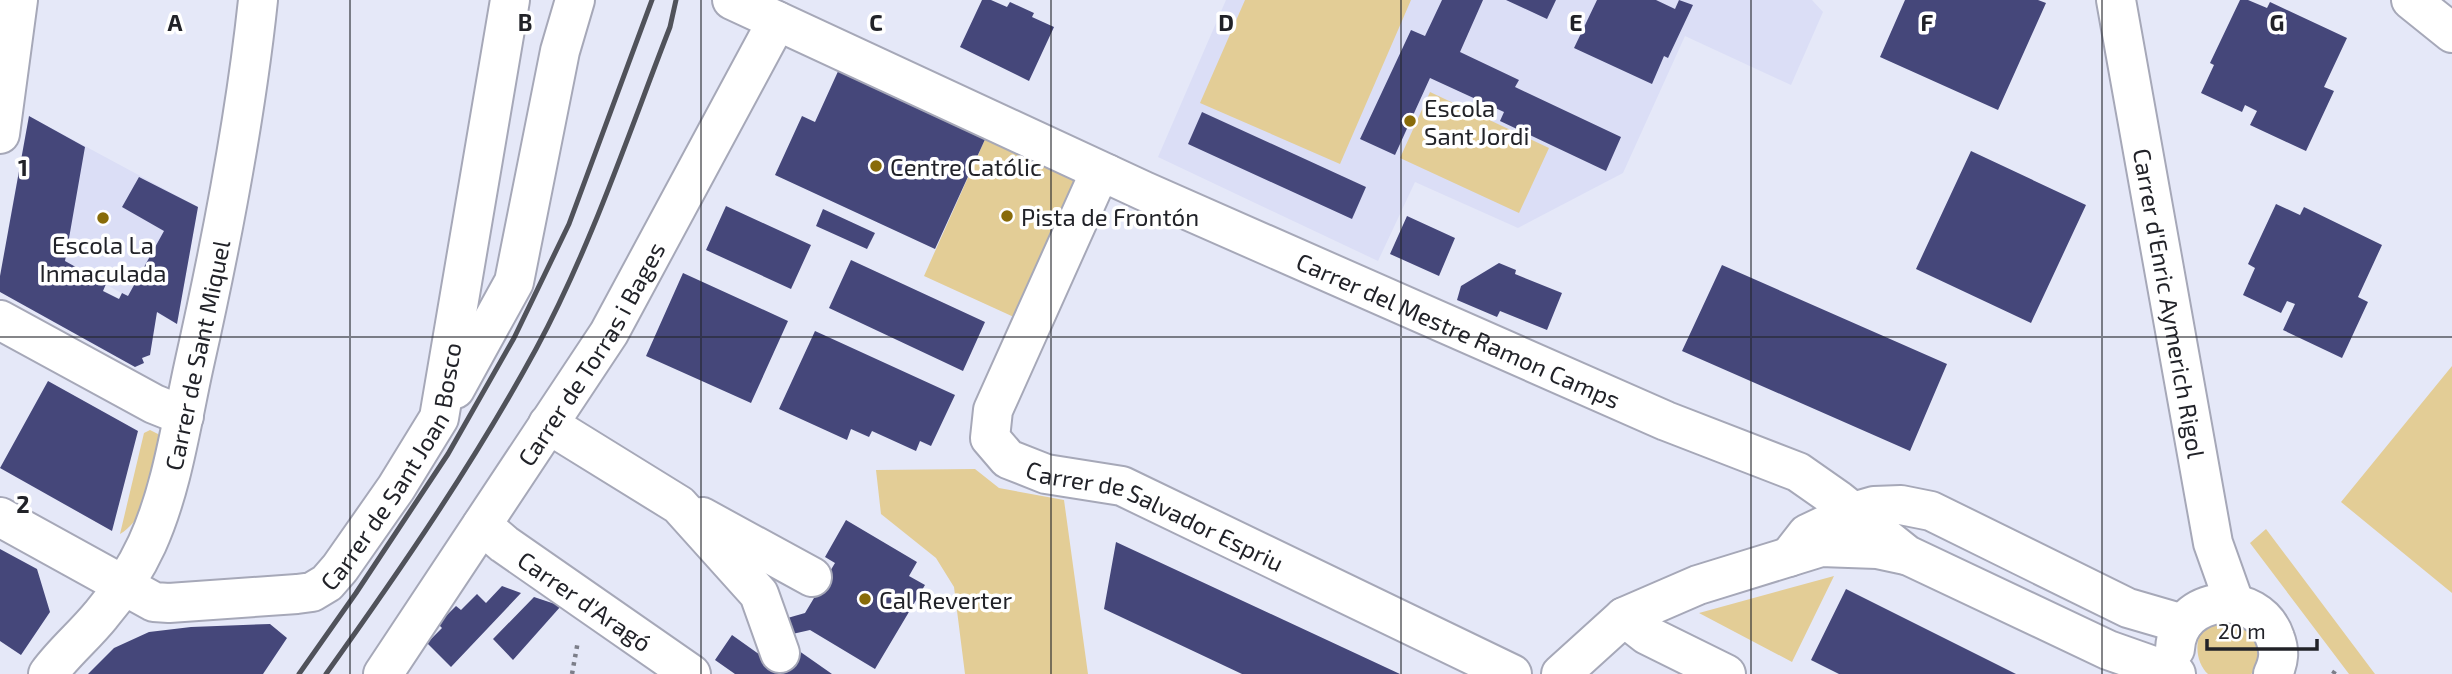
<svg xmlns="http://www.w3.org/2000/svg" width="2452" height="674" font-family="'Exo 2',sans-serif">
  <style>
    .built { fill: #dbdef6 }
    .green { fill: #e3cd96 }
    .building { fill: #45477a }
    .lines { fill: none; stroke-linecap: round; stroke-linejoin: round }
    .minor-casing { stroke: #a6a8b8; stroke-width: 42 }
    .path { stroke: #7c7e89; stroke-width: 4.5; stroke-dasharray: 3.5 5; stroke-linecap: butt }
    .minor { stroke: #fff; stroke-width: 38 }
    .rail { stroke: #50525a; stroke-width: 5 }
    .grid { fill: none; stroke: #212228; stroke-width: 2; stroke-opacity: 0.55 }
    .poi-dot { fill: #886b09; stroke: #fff; stroke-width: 2.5 }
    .labels { text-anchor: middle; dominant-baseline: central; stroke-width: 7; stroke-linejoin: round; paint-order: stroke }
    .poi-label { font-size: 24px; fill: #212228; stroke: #fff; text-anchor: start }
    .street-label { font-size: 24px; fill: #212228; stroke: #fff }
    .grid-label { font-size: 23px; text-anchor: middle; font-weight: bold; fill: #212228; stroke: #fff; stroke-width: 7; stroke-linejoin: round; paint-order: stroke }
  </style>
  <rect width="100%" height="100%" fill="#e5e8f8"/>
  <!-- built -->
  <path class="built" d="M1226,0H1812L1823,12L1791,85L1685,36L1623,173L1518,228L1415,182L1378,261L1158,157Z
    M29,116L198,207L177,324L8,230Z"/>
  <!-- green -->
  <path class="green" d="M1245,0H1411L1340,164L1200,103Z
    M1430,92L1549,148L1519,213L1400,158Z
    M987,135L1078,178L1016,318L924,276Z
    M2452,366V593L2341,502Z
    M150,430L158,434L161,441C153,471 149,517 120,534L144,433Z
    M975,469L999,488L1064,500L1088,674H965L954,587L936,558L881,514L876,470Z
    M2266,529L2375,674H2349L2250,543Z
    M1834,576L1792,662L1699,613Z
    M2238,618L2262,646L2255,671L2251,674H2208C2195,662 2192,634 2210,623C2217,619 2230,619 2238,618Z"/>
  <!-- building -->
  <path class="building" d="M982,0H991L1007,7L1010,2L1034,13L1032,17L1054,27L1029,81L960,47Z
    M1442,0H1483L1460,52L1519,80L1515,87L1621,137L1606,171L1500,121L1504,112L1430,78L1395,155L1360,139L1411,30L1425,36Z
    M1506,0H1556L1547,19Z
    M1597,0H1656L1675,9L1679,0L1693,5L1668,58L1664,56L1652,84L1574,48Z
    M1905,0H2038L2046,3L1998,110L1880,57Z
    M2240,0H2248L2267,8L2270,2L2347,38L2324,87L2334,91L2306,151L2250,125L2257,111L2245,105L2242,112L2201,93L2214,65L2210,63Z
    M840,67L987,135L935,249L775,175L802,116L815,122Z
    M1202,112L1366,187L1352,219L1188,144Z
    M29,116L85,147L65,261L106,284L103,291L119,299L122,293L128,296L164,231L122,207L139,177L198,207L177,324L157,312L150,355L142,358L144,363L135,367L0,292V276Z
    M1971,151L2086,205L2031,323L1916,269Z
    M2276,204L2300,215L2304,207L2382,245L2358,297L2368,302L2342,358L2283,330L2295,304L2287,301L2281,313L2243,295L2255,268L2248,264Z
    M726,206L811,245L791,289L706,250Z
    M823,209L875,233L867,249L816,226Z
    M1407,216L1455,238L1439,276L1390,254Z
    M851,260L985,322L963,371L829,308Z
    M1499,263L1516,270L1515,274L1562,293L1547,330L1500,311L1497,317L1457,300L1461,286Z
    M1722,265L1947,364L1910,451L1682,351Z
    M683,273L788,321L751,403L646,356Z
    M815,331L955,395L931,446L920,441L916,451L872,431L869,437L851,429L847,440L779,409Z
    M48,381L138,431L112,531L0,468Z
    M846,520L917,562L909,576L925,585L875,669L810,630L788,635L784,619L805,613L835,563L825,557Z
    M1116,542L1400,674H1242L1104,609Z
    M0,549L37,569L50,612L21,655L0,641Z
    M502,586L521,593L451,667L427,643L442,628L438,624L456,606L461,610L477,594L486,603Z
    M1846,589L2016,674H1839L1811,660Z
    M534,597L561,606L513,660L493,639Z
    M270,624L287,638L263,674H88L114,648L149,632L191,627Z
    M732,635L777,667L792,646L832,674H735L715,660Z"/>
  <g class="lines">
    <defs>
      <g id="minor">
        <path id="s1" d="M732,0L1144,191L1666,421L1798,472L1838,500L1907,555L2108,650L2176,674"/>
        <path id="s2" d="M2116,0L2213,543L2234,602"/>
        <path d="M2411,0L2452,33"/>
        <path d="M0,134L18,0"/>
        <path id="s3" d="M1107,174L1094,185L993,410L990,438L1008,459L1046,474L1122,486L1512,674"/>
        <path d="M0,320L154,404L184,416"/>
        <path d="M455,389L514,282L560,51L575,0"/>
        <path d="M548,424L679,505L759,594L780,653"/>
        <path id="s4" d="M0,517L154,602L169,603L297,594L312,592L327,583L340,568L396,488L439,418L510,0"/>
        <path d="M702,517L812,577"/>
        <path id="s5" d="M482,525L504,544L691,674"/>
        <path d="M1789,557L1807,534L1853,512L1874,506L1901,505L1931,511L2128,608L2183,624"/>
        <path d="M1624,617L1647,635L1726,674"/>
        <path d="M2175,649C2178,594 2258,587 2275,638C2280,651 2279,661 2273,674"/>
        <path id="s6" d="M48,674C64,652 84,636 101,615C118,595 136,568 147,544C172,489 181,424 194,365C221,245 245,123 258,0"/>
        <path id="s7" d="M383,674L609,333L777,21"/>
        <path d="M1561,674L1624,617L1698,585L1821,547L1877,549L1905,555"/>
      </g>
    </defs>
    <!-- minor casing -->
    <use href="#minor" class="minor-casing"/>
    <!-- path -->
    <path class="path" d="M572,674L578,641
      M2333,674L2337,668"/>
    <!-- minor -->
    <use href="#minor" class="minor"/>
    <!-- rail -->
    <path class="rail" d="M299,674L356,593L448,454L514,338L569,224L652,0
      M326,674C401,569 474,463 536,349C591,247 628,135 670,27L676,0"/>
  </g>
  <!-- grid -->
  <path class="grid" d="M350,0V674M701,0V674M1051,0V674M1401,0V674M1751,0V674M2102,0V674M0,337H2452"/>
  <!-- markers -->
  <g class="poi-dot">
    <circle cx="1410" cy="121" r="7"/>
    <circle cx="876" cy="166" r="7"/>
    <circle cx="1007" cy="216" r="7"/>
    <circle cx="103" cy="218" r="7"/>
    <circle cx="865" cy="599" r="7"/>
  </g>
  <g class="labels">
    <!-- poi labels -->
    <g class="poi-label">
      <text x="1424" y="107">Escola<tspan x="1424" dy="28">Sant Jordi</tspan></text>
      <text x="890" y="166">Centre Católic</text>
      <text x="1021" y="216">Pista de Frontón</text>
      <text x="103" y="244" text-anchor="middle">Escola La<tspan x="103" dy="28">Inmaculada</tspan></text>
      <text x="879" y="599">Cal Reverter</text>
    </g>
    <!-- street labels -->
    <g class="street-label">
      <text stroke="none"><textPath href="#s2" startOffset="308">Carrer d'Enric Aymerich Rigol</textPath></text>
      <text stroke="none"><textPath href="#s1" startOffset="798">Carrer del Mestre Ramon Camps</textPath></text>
      <text stroke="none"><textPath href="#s7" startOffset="382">Carrer de Torras i Bages</textPath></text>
      <text stroke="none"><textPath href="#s6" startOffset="360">Carrer de Sant Miquel</textPath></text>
      <text stroke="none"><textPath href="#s4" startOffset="488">Carrer de Sant Joan Bosco</textPath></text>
      <text stroke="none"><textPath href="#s3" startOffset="478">Carrer de Salvador Espriu</textPath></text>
      <text stroke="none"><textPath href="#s5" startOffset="128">Carrer d'Aragó</textPath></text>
    </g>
  </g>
  <g class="grid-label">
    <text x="175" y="31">A</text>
    <text x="525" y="31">B</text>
    <text x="876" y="31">C</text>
    <text x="1226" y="31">D</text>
    <text x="1576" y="31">E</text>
    <text x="1927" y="31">F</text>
    <text x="2277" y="31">G</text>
    <text x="23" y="176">1</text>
    <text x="23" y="513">2</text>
  </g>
  <!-- scale -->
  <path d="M2207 639v10h110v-10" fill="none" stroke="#212228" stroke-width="3.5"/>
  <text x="2218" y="639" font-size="21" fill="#212228" stroke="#ffffff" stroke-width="5" paint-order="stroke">20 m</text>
</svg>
